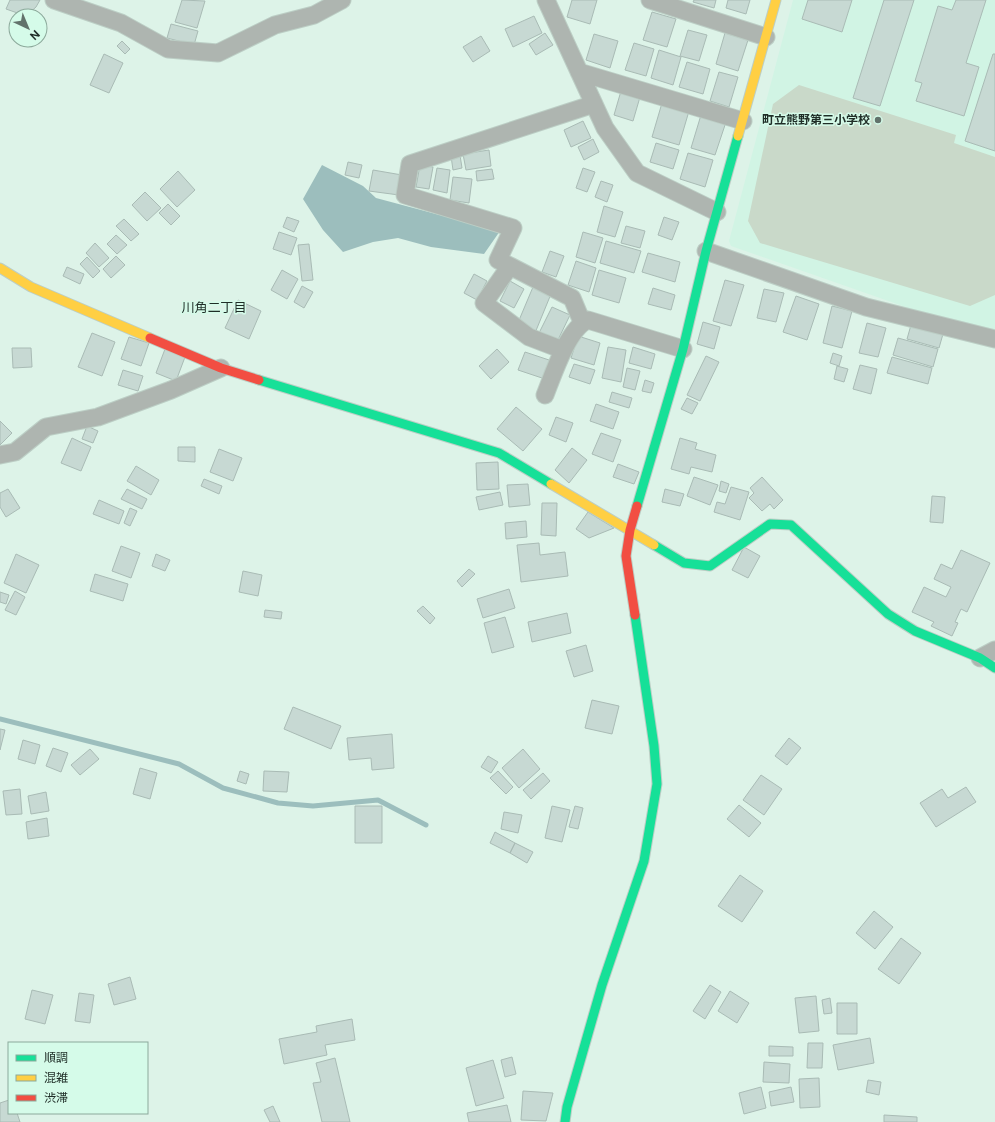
<svg xmlns="http://www.w3.org/2000/svg" width="995" height="1122" font-family="'Public Sans','Noto Sans JP',sans-serif">
  <style>
    .built { fill: #d1f4e4 }
    .green { fill: #c9d9c9 }
    .water { fill: #9cbebd }
    .lines { fill: none; stroke-linecap: round; stroke-linejoin: round }
    .stream { stroke: #9cbebd; stroke-width: 5 }
    .building { fill: #c7d9d3; stroke: #a9bbb5 }
    .street-casing { stroke: #bccec5; stroke-width: 19 }
    .fast-casing { stroke: #bccec5; stroke-width: 11 }
    .slow-casing { stroke: #bccec5; stroke-width: 11 }
    .jam-casing { stroke: #bccec5; stroke-width: 11 }
    .street { stroke: #aeb5b0; stroke-width: 17 }
    .fast { stroke: #16e098; stroke-width: 9 }
    .slow { stroke: #ffcf43; stroke-width: 9 }
    .jam { stroke: #f24e42; stroke-width: 9 }
    .poi-dot { fill: #62726b; stroke: #d5fbe9; stroke-width: 1.5 }
    .labels { text-anchor: middle; dominant-baseline: central; stroke-width: 3; stroke-linejoin: round; paint-order: stroke }
    .poi-label { font-size: 12px; font-weight: bold; fill: #1f2d27; stroke: #d5fbe9; text-anchor: end }
    .neighbourhood-label { font-size: 13px; fill: #1f2d27; stroke: #d5fbe9 }
  </style>
  <rect width="100%" height="100%" fill="#ddf3e8"/>
  <!-- built -->
  <path class="built" d="M793,0H995V332L937,318L731,246L729,241Z"/>
  <!-- green -->
  <path class="green" d="M799,85L956,135L954,143L995,157V295L970,306L760,243L748,221L773,104Z"/>
  <!-- water -->
  <path class="water" d="M322,165L363,186L376,198L500,231L484,254L431,247L398,238L373,242L343,252L323,230L303,199Z"/>
  <g class="lines">
    <!-- stream -->
    <path class="stream" d="M0,719L179,764L223,788L278,803L313,806L378,800L426,825"/>
  </g>
  <!-- building -->
  <path class="building" d="M10,0H40L36,7L26,16L6,9Z
    M182,0L205,1L197,28L175,22Z
    M572,0H597L590,24L567,17Z
    M694,0H716L714,8L693,2Z
    M728,0H750L746,14L726,8Z
    M808,0H852L842,32L802,19Z
    M884,0H914L880,106L853,98Z
    M956,0H986L966,63L979,67L964,116L916,101L922,83L915,81L938,6L952,10Z
    M652,12L676,19L667,47L643,40Z
    M534,16L542,33L513,47L505,29Z
    M171,24L198,31L194,45L167,38Z
    M688,30L707,35L699,61L680,56Z
    M545,33L553,45L536,55L529,44Z
    M725,33L748,40L738,71L716,64Z
    M594,34L618,41L610,68L586,60Z
    M481,36L490,51L473,62L463,47Z
    M122,41L130,49L125,54L117,46Z
    M634,43L654,49L646,76L625,70Z
    M659,50L681,57L673,85L651,78Z
    M104,54L123,63L109,93L90,85Z
    M993,54H995V151L965,141Z
    M687,62L710,69L703,94L679,87Z
    M719,72L738,77L729,107L710,101Z
    M621,91L640,97L633,121L614,115Z
    M662,103L689,111L679,145L652,137Z
    M701,115L726,122L715,155L691,148Z
    M583,121L591,138L571,147L564,130Z
    M593,139L599,152L584,160L578,147Z
    M656,143L679,150L673,169L650,162Z
    M489,150L491,166L466,170L463,154Z
    M688,153L713,160L705,187L680,179Z
    M460,155L462,168L453,170L451,156Z
    M348,162L362,165L359,178L345,175Z
    M420,165L433,167L429,189L416,187Z
    M437,168L450,170L447,193L433,190Z
    M583,168L595,172L587,192L576,188Z
    M492,169L494,179L477,181L476,171Z
    M373,170L402,175L399,195L369,191Z
    M178,171L195,190L177,207L160,189Z
    M453,177L472,179L469,203L450,200Z
    M601,181L613,185L607,202L595,197Z
    M145,192L161,208L147,221L132,205Z
    M168,204L180,216L171,225L159,213Z
    M604,206L623,212L615,237L597,232Z
    M287,217L299,221L294,232L283,227Z
    M664,217L679,222L672,240L658,235Z
    M124,219L139,234L131,241L116,226Z
    M626,226L645,231L640,248L621,243Z
    M279,232L297,238L291,255L273,249Z
    M583,232L603,238L595,263L576,257Z
    M116,235L127,245L117,254L107,244Z
    M606,241L641,251L634,273L600,263Z
    M95,243L109,258L99,267L86,253Z
    M309,244L313,280L302,281L298,245Z
    M550,251L564,256L556,277L542,272Z
    M648,253L680,262L675,282L642,272Z
    M116,256L125,265L111,278L103,269Z
    M87,257L100,271L93,278L80,264Z
    M576,261L596,268L589,292L568,285Z
    M67,267L84,274L80,284L63,276Z
    M282,270L298,279L287,299L271,290Z
    M599,270L626,278L619,303L592,295Z
    M474,274L487,281L477,300L464,293Z
    M725,280L744,285L731,326L713,321Z
    M510,281L524,289L514,308L500,301Z
    M302,286L313,292L304,308L294,302Z
    M533,287L551,294L535,333L517,325Z
    M653,288L675,295L671,310L648,304Z
    M764,289L784,293L776,322L757,318Z
    M796,296L819,304L807,340L783,332Z
    M238,300L261,311L249,339L225,328Z
    M832,306L852,311L842,348L823,343Z
    M552,307L570,315L557,342L539,333Z
    M703,322L720,327L714,349L697,344Z
    M867,323L886,328L878,357L859,353Z
    M911,325L943,334L939,348L907,339Z
    M92,333L115,342L102,376L78,367Z
    M578,336L600,343L594,365L571,358Z
    M129,337L149,343L141,366L121,359Z
    M898,338L938,349L933,367L893,355Z
    M608,347L626,350L621,382L602,378Z
    M633,347L655,354L651,369L629,363Z
    M12,348H31L32,367L13,368Z
    M165,349L185,357L176,381L156,373Z
    M497,349L509,362L491,379L479,366Z
    M525,352L552,361L545,379L518,370Z
    M833,353L842,356L839,366L830,363Z
    M706,356L719,362L700,401L687,395Z
    M892,357L932,368L928,384L887,373Z
    M574,364L595,370L590,384L569,377Z
    M860,365L877,369L871,394L853,389Z
    M837,366L848,369L844,382L834,379Z
    M627,368L640,371L635,390L623,387Z
    M123,370L143,376L138,391L118,385Z
    M645,380L654,383L651,393L642,391Z
    M612,392L632,398L629,408L609,402Z
    M687,398L698,403L692,414L681,409Z
    M596,404L619,412L613,429L590,421Z
    M516,407L542,429L523,451L497,429Z
    M556,417L573,423L566,442L549,435Z
    M0,421L12,433L0,445Z
    M87,426L98,431L93,443L82,439Z
    M601,433L621,440L613,462L592,454Z
    M72,438L91,447L81,471L61,463Z
    M680,438L697,443L695,449L716,455L712,472L691,467L689,474L671,469Z
    M178,447H195V462L178,461Z
    M572,448L587,460L569,483L555,470Z
    M219,449L242,458L233,481L210,472Z
    M498,462L499,489L477,490L476,463Z
    M618,464L639,472L634,484L613,477Z
    M136,466L159,480L151,495L127,481Z
    M694,477L718,485L710,505L687,496Z
    M762,477L783,500L774,509L770,504L762,511L749,498L754,493L750,488Z
    M204,479L222,486L219,494L201,486Z
    M721,481L729,484L726,493L719,491Z
    M528,484L530,505L509,507L507,485Z
    M731,487L749,492L740,520L714,512L717,502L725,504Z
    M8,489L20,508L6,517L0,507V493Z
    M127,489L147,499L142,509L121,499Z
    M665,489L684,494L680,506L662,502Z
    M500,492L503,505L479,510L476,497Z
    M932,496L945,497L943,523L930,522Z
    M99,500L124,511L119,524L93,514Z
    M542,503H557L556,536L541,535Z
    M130,508L137,511L130,526L124,523Z
    M588,512L614,528L589,538L576,529Z
    M526,521L527,537L506,539L505,523Z
    M539,543L540,555L565,552L568,576L521,582L517,545Z
    M121,546L140,553L131,578L112,571Z
    M744,547L760,556L748,578L732,570Z
    M961,550L990,563L967,612L961,609L955,622L958,623L952,636L931,626L934,622L912,612L924,587L946,597L951,587L934,579L941,564L952,569Z
    M16,554L39,565L26,593L4,583Z
    M156,554L170,560L165,571L152,566Z
    M469,569L475,574L462,587L457,581Z
    M243,571L262,575L258,596L239,592Z
    M95,574L128,584L123,601L90,591Z
    M509,589L515,608L483,618L477,599Z
    M15,591L25,597L16,615L5,610Z
    M0,592L9,595L6,604L0,602Z
    M423,606L435,618L430,624L417,611Z
    M265,610L282,612L281,619L264,617Z
    M567,613L571,633L532,642L528,622Z
    M505,617L514,647L492,653L484,623Z
    M586,645L593,671L574,677L566,651Z
    M592,700L619,706L612,734L585,728Z
    M293,707L341,726L331,749L284,729Z
    M0,729L5,730L0,750Z
    M392,734L394,768L372,770L371,758L349,760L347,738Z
    M789,738L801,748L787,765L775,756Z
    M23,740L40,745L35,764L18,759Z
    M53,748L68,753L61,772L46,766Z
    M90,749L99,759L80,775L71,765Z
    M523,749L540,769L519,788L502,768Z
    M488,756L498,762L491,773L481,767Z
    M140,768L157,773L150,799L133,794Z
    M240,771L249,774L246,784L237,781Z
    M264,771L289,772L287,792L263,791Z
    M498,771L513,787L506,794L490,778Z
    M543,773L550,781L531,799L523,790Z
    M761,775L782,789L764,815L743,800Z
    M966,787L976,802L936,827L920,803L942,789L948,798Z
    M20,789L22,814L6,815L3,791Z
    M46,792L49,811L31,814L28,796Z
    M739,805L761,823L749,837L727,819Z
    M355,806H382V843H355Z
    M552,806L570,810L562,842L545,838Z
    M575,806L583,808L578,829L569,827Z
    M504,812L522,815L518,833L501,829Z
    M47,818L49,836L28,839L26,822Z
    M495,832L515,843L510,853L490,843Z
    M515,843L533,852L527,863L510,853Z
    M740,875L763,891L742,922L718,906Z
    M874,911L893,927L875,949L856,933Z
    M901,938L921,953L899,984L878,969Z
    M130,977L136,999L114,1005L108,984Z
    M710,985L721,992L705,1019L693,1011Z
    M32,990L53,995L45,1024L25,1019Z
    M730,991L749,1003L737,1023L718,1011Z
    M79,993L94,995L90,1023L75,1021Z
    M816,996L819,1031L799,1033L795,998Z
    M830,998L832,1013L824,1014L822,1000Z
    M837,1003H857V1034H837Z
    M352,1019L355,1040L325,1045L327,1055L284,1064L279,1039L317,1032L316,1026Z
    M870,1038L874,1063L838,1070L833,1045Z
    M808,1043H823L822,1068H807Z
    M769,1046L793,1047V1056H769Z
    M512,1057L516,1074L505,1077L501,1060Z
    M335,1058L350,1122H322L313,1083L321,1082L316,1063Z
    M493,1060L504,1098L476,1106L466,1068Z
    M764,1062L790,1064L789,1083L763,1082Z
    M819,1078L820,1107L800,1108L799,1079Z
    M868,1080L881,1082L879,1095L866,1092Z
    M761,1087L766,1108L744,1114L739,1093Z
    M791,1087L794,1102L771,1106L769,1092Z
    M523,1091L553,1093L546,1121L521,1120Z
    M9,1100V1113H17L20,1122H0V1103Z
    M507,1105L511,1122H469L467,1113Z
    M273,1106L280,1122H270L264,1110Z
    M884,1115L917,1117V1122H884Z"/>
  <g class="lines">
    <defs>
      <path id="street" d="M54,0L121,23L168,49L218,53L275,25L314,15L342,0
        M546,0L605,128L637,173L717,212
        M650,0L766,37
        M579,72L743,121
        M706,251L866,307L995,339
        M510,266L572,298L582,322
        M563,350L529,337L484,303L510,266L498,260L513,228L405,195L410,164L594,104
        M545,395C553,375 568,328 588,320L683,349
        M0,455L15,452L46,427L98,417L171,390L221,368
        M980,658L995,650"/>
      <path id="fast" d="M259,380L499,453L551,484
        M637,506L683,349L706,251L738,136
        M654,545L684,563L710,566L770,524L791,525L888,614L915,631L980,658L995,668
        M565,1122L567,1107L602,985L644,861L657,784L654,746L635,615"/>
      <path id="slow" d="M738,136L776,0
        M0,268L31,287L150,338
        M551,484L654,545"/>
      <path id="jam" d="M150,338L221,368L259,380
        M635,615L626,556L630,530L637,506"/>
    </defs>
    <!-- street casing -->
    <use href="#street" class="street-casing"/>
    <!-- fast casing -->
    <use href="#fast" class="fast-casing"/>
    <!-- slow casing -->
    <use href="#slow" class="slow-casing"/>
    <!-- jam casing -->
    <use href="#jam" class="jam-casing"/>
    <!-- street -->
    <use href="#street" class="street"/>
    <!-- fast -->
    <use href="#fast" class="fast"/>
    <!-- slow -->
    <use href="#slow" class="slow"/>
    <!-- jam -->
    <use href="#jam" class="jam"/>
  </g>
  <!-- markers -->
  <circle class="poi-dot" cx="878" cy="120" r="4"/>
  <g class="labels">
    <!-- poi labels -->
    <g class="poi-label">
      <text x="870" y="120">町立熊野第三小学校</text>
    </g>
    <!-- neighbourhood labels -->
    <g class="neighbourhood-label">
      <text x="214" y="307">川角二丁目</text>
    </g>
  </g>
  <!-- legend -->
  <rect x="8" y="1042" width="140" height="72" fill="#d5fbe9" stroke="#8ca99b"/>
  <rect x="16" y="1055" width="20" height="6" fill="#16e098" stroke="#8ca99b"/>
  <text x="44" y="1062" font-size="12" fill="#1f2d27">順調</text>
  <rect x="16" y="1075" width="20" height="6" fill="#ffcf43" stroke="#8ca99b"/>
  <text x="44" y="1082" font-size="12" fill="#1f2d27">混雑</text>
  <rect x="16" y="1095" width="20" height="6" fill="#f24e42" stroke="#8ca99b"/>
  <text x="44" y="1102" font-size="12" fill="#1f2d27">渋滞</text>
  <!-- north arrow -->
  <g transform="translate(28 28) rotate(136)"><circle r="19" fill="#d5fbe9" stroke="#8ca99b"/>
  <path d="M0-3L7 15L0 10L-7 15Z" fill="#62726b"/>
  <text y="-6" font-size="11" font-weight="bold" text-anchor="middle" fill="#1f2d27">N</text>
  </g>
</svg>
